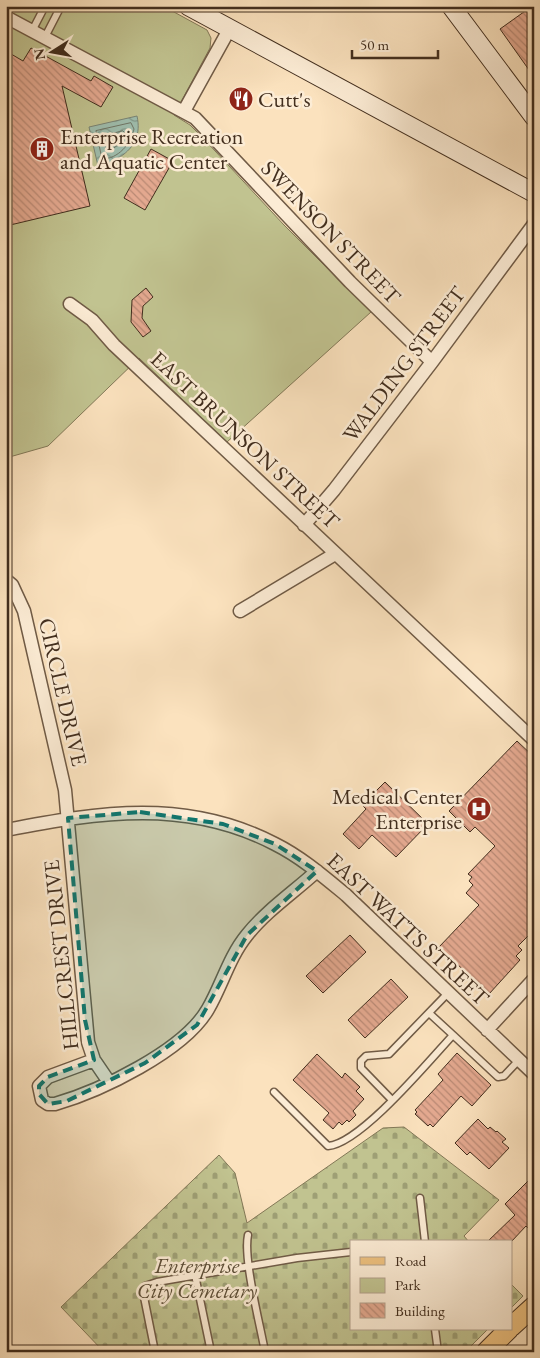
<svg xmlns="http://www.w3.org/2000/svg" width="540" height="1358" font-family="'EB Garamond',serif">
  <style>
    .cemetery { fill: url(#cemetery-stones); stroke: #827857 }
    .green { fill: #c1c390; stroke: #827857 }
    .water { fill: url(#water-waves); stroke: #7a8474 }
    .lines { fill: none; stroke-linecap: round; stroke-linejoin: round }
    .shore { stroke: #707666; stroke-width: 1 }
    .building { fill: url(#building-back-hatch); stroke: #422e1e }
    .lane-casing { stroke: #705b46; stroke-width: 9 }
    .street-casing { stroke: #705b46; stroke-width: 15 }
    .secondary-casing { stroke: #422e1e; stroke-width: 20 }
    .primary-casing { stroke: #422e1e; stroke-width: 21 }
    .lane { stroke: #fcecd5; stroke-width: 6 }
    .street { stroke: #fcecd5; stroke-width: 12 }
    .secondary { stroke: #fcecd5; stroke-width: 18 }
    .primary { stroke: #eec17f; stroke-width: 19 }
    .marked { fill: #0f766e; fill-opacity: 0.2; stroke: #0f766e; stroke-width: 4; stroke-dasharray: 10 6; stroke-linejoin: round }
    .labels { text-anchor: middle; dominant-baseline: central; stroke-width: 5; stroke-linejoin: round; paint-order: stroke }
    .poi-label { font-size: 22px; fill: #422e1e; stroke: #fcecd5; text-anchor: start }
    .street-label { font-size: 22px; fill: #422e1e; stroke: #fcecd5 }
    .park-label { font-size: 22px; font-style: italic; fill: #5b4c35; stroke: #fcecd5 }
  </style>
  <defs>
    <pattern id="cemetery-stones" width="16" height="16" patternUnits="userSpaceOnUse" patternTransform="scale(1.25)"><rect width="16" height="16" fill="#c1c390"/><path d="M2 7V4a2 2 0 0 1 4 0v3zM10 15v-3a2 2 0 0 1 4 0v3z" fill="#9e9f75"/></pattern>
    <pattern id="water-waves" width="16" height="10" patternUnits="userSpaceOnUse" patternTransform="scale(1.25)"><rect width="16" height="10" fill="#9fbeae"/><path d="M0 5q4-4 8 0t8 0" fill="none" stroke="#839b8d"/></pattern>
    <pattern id="building-back-hatch" width="6" height="6" patternUnits="userSpaceOnUse" patternTransform="scale(1.25)"><rect width="6" height="6" fill="#e4a990"/><path d="M-1 5l2 2M0 0l6 6M5-1l2 2" fill="none" stroke="#ba8a75"/></pattern>
  </defs>
  <rect width="100%" height="100%" fill="#fbe2be"/>
  <filter id="stains"><feTurbulence type="fractalNoise" baseFrequency=".004" numOctaves="4"/><feColorMatrix values="0 0 0 0 .2 0 0 0 0 .09 0 0 0 0 .02 0 0 0 .5 -.17"/></filter>
  <radialGradient id="worn" r=".72"><stop offset=".6" stop-color="#630" stop-opacity="0"/><stop offset="1" stop-color="#630" stop-opacity=".3"/></radialGradient>
  <!-- cemetery -->
  <path class="cemetery" d="M404,1127L499,1200L464,1236L469,1242H351V1329H488L465,1352H104L61,1307L219,1155L235,1173L247,1223L383,1128Z
    M511,1284L523,1296L511,1308Z"/>
  <!-- green -->
  <path class="green" d="M6,6H163L207,30L211,38L210,48L174,115L190,125L202,137L284,225L371,312L227,442L139,358L48,446L6,458Z"/>
  <!-- water -->
  <path class="water" d="M137,116C141,134 135,147 120,157L121,161L98,166L89,127Z"/>
  <g class="lines">
    <!-- shore -->
    <path class="shore" d="M131,123L134,129C131,144 118,159 102,159L96,131Z
      M123,131L126,134L123,141L110,151H107L104,136Z"/>
  </g>
  <!-- building -->
  <path class="building" d="M528,9L534,17V77L500,29Z
    M31,48L91,81L94,76L113,87L101,107L62,86L90,206L6,226V51L23,61Z
    M151,149L173,161L145,210L124,198Z
    M146,288L153,297L143,306L142,318L151,331L143,337L131,322L132,300Z
    M517,741L534,757V930L518,946L522,950L516,956L520,960L489,994L439,947L479,905L466,893L473,885L469,881L472,877L468,874L495,846L475,827L470,832L449,811Z
    M385,782L428,824L396,857L372,835L359,849L343,834L366,809L362,805Z
    M350,935L366,952L323,993L306,976Z
    M391,979L408,997L365,1038L348,1020Z
    M457,1053L491,1085L472,1106L461,1096L433,1127L430,1124L428,1126L415,1114L417,1112L415,1110L443,1080L438,1074Z
    M317,1054L342,1078L345,1073L360,1087L356,1091L364,1099L353,1111L356,1115L349,1122L347,1120L342,1125L339,1122L333,1129L323,1120L329,1113L293,1080Z
    M478,1119L488,1129L490,1127L496,1132L497,1131L506,1139L502,1142L509,1148L489,1169L470,1152L467,1155L455,1143Z
    M534,1175V1234L526,1226L511,1242H487L515,1215L505,1204Z"/>
  <g class="lines">
    <defs>
      <path id="lane" d="M32,31L45,6
        M45,37L61,6
        M453,1035L498,1077L504,1076L519,1060
        M274,1092L328,1146C360,1144 429,1061 453,1035L429,1013
        M392,1100L361,1068V1061L366,1056L389,1054L448,993
        M420,1198L425,1242
        M248,1235C243,1259 260,1324 265,1352
        M195,1275L211,1352
        M435,1329L438,1352
        M155,1352L143,1292L145,1286L157,1282L297,1258L351,1252"/>
      <path id="street" d="M6,17L195,118L350,282L432,362
        M184,111L230,28
        M70,304L92,320L114,345L534,740
        M304,525L334,490L432,362L534,224
        M6,580L12,585L24,611L65,790L88,1042L94,1060L109,1082
        M240,611L335,554
        M6,830C99,812 187,798 275,844C301,857 323,876 346,895L534,1074
        M487,1030L534,979
        M94,1060L48,1077L39,1086L42,1100L48,1104H55C100,1091 184,1051 208,1009C222,985 229,957 247,935C266,911 294,892 317,871"/>
      <path id="secondary" d="M188,6L534,193
        M451,6L534,117"/>
      <path id="primary" d="M511,1327L534,1306
        M486,1352L509,1329"/>
    </defs>
    <!-- lane casing -->
    <use href="#lane" class="lane-casing"/>
    <!-- street casing -->
    <use href="#street" class="street-casing"/>
    <!-- secondary casing -->
    <use href="#secondary" class="secondary-casing"/>
    <!-- primary casing -->
    <use href="#primary" class="primary-casing"/>
    <!-- lane -->
    <use href="#lane" class="lane"/>
    <!-- street -->
    <use href="#street" class="street"/>
    <!-- secondary -->
    <use href="#secondary" class="secondary"/>
    <!-- primary -->
    <use href="#primary" class="primary"/>
  </g>
  <!-- marked area -->
  <path class="marked" d="M140,812L223,824L275,844L317,871L247,935L197,1025L145,1063L67,1101L48,1104L39,1094V1086L48,1077L94,1060L85,1020L68,818Z"/>
  <!-- icons -->
  <defs>
    <symbol id="restaurant-disc" viewBox="-11 -11 22 22"><circle r="9.5" fill="#8f2418" stroke="#fcecd5"/><path d="M-5-6h1v4h1v-4h1v4h1v-4h1v5L-1.5 .5V6h-2V.5L-5-1ZM5-6V6H3V1.5H1.5Q1.5-4 5-6Z" fill="#fff"/></symbol>
    <symbol id="building-disc" viewBox="-11 -11 22 22"><circle r="9.5" fill="#8f2418" stroke="#fcecd5"/><path d="M-4-6H4V6H1V3H-1V6H-4ZM-2.5-4.3h1.7v1.8h-1.7ZM.8-4.3h1.7v1.8H.8ZM-2.5-1h1.7V.8h-1.7ZM.8-1h1.7V.8H.8Z" fill="#fff"/></symbol>
    <symbol id="hospital-disc" viewBox="-11 -11 22 22"><circle r="9.5" fill="#8f2418" stroke="#fcecd5"/><path d="M-5-5h3v3.5h4V-5h3V5h-3V1.5h-4V5h-3Z" fill="#fff"/></symbol>
  </defs>
  <g fill-rule="evenodd">
    <use href="#restaurant-disc" x="227" y="85" width="28" height="28"/>
    <use href="#building-disc" x="28" y="135" width="28" height="28"/>
    <use href="#hospital-disc" x="465" y="795" width="28" height="28"/>
  </g>
  <g class="labels">
    <!-- poi labels -->
    <g class="poi-label">
      <text x="258" y="99">Cutt's</text>
      <text x="60" y="136">Enterprise Recreation<tspan x="60" dy="25">and Aquatic Center</tspan></text>
      <text x="462" y="796" text-anchor="end">Medical Center<tspan x="462" dy="25">Enterprise</tspan></text>
    </g>
    <!-- street labels -->
    <g class="street-label">
      <text transform="translate(331 232) rotate(46)">SWENSON STREET</text>
      <text transform="translate(404 364) rotate(-53)">WALDING STREET</text>
      <text transform="translate(245 440) rotate(43)">EAST BRUNSON STREET</text>
      <text transform="translate(63 692) rotate(77)">CIRCLE DRIVE</text>
      <text transform="translate(408 929) rotate(43)">EAST WATTS STREET</text>
      <text transform="translate(61 955) rotate(-96)">HILLCREST DRIVE</text>
    </g>
    <!-- park labels -->
    <g class="park-label">
      <text x="197" y="1265">Enterprise<tspan x="197" dy="25">City Cemetary</tspan></text>
    </g>
  </g>
  <!-- margin -->
  <rect width="540" height="1358" fill="none" stroke="#fbe2be" stroke-width="25"/>
  <rect x="8" y="8" width="525" height="1343" fill="none" stroke="#422e1e" stroke-width="2.5"/>
  <rect x="12" y="12" width="515" height="1333" fill="none" stroke="#422e1e"/>
  <!-- legend -->
  <rect x="350" y="1240" width="162" height="90" fill="#fcecd5" stroke="#b2a08c"/>
  <rect x="360" y="1257" width="25" height="8" fill="#eec17f" stroke="#b2a08c"/>
  <text x="395" y="1266" font-size="15" fill="#422e1e">Road</text>
  <rect x="360" y="1278" width="25" height="15" fill="#c1c390" stroke="#b2a08c"/>
  <text x="395" y="1290" font-size="15" fill="#422e1e">Park</text>
  <rect x="360" y="1303" width="25" height="15" fill="url(#building-back-hatch)" stroke="#b2a08c"/>
  <text x="395" y="1316" font-size="15" fill="#422e1e">Building</text>
  <!-- north arrow -->
  <g transform="translate(52 52) rotate(259)" stroke="#fcecd5" stroke-width="4" paint-order="stroke">
  <path d="M0-4L9 19L0 12L-9 19Z" fill="#422e1e"/>
  <text y="-8" font-size="14" font-weight="bold" text-anchor="middle" fill="#422e1e">N</text>
  </g>
  <!-- scale -->
  <path d="M352 50v8h86v-8" fill="none" stroke="#422e1e" stroke-width="2.5"/>
  <text x="360" y="50" font-size="15" fill="#422e1e" stroke="#fcecd5" stroke-width="4" paint-order="stroke">50 m</text>
  <rect width="100%" height="100%" filter="url(#stains)"/>
  <rect width="100%" height="100%" fill="url(#worn)"/>
</svg>
